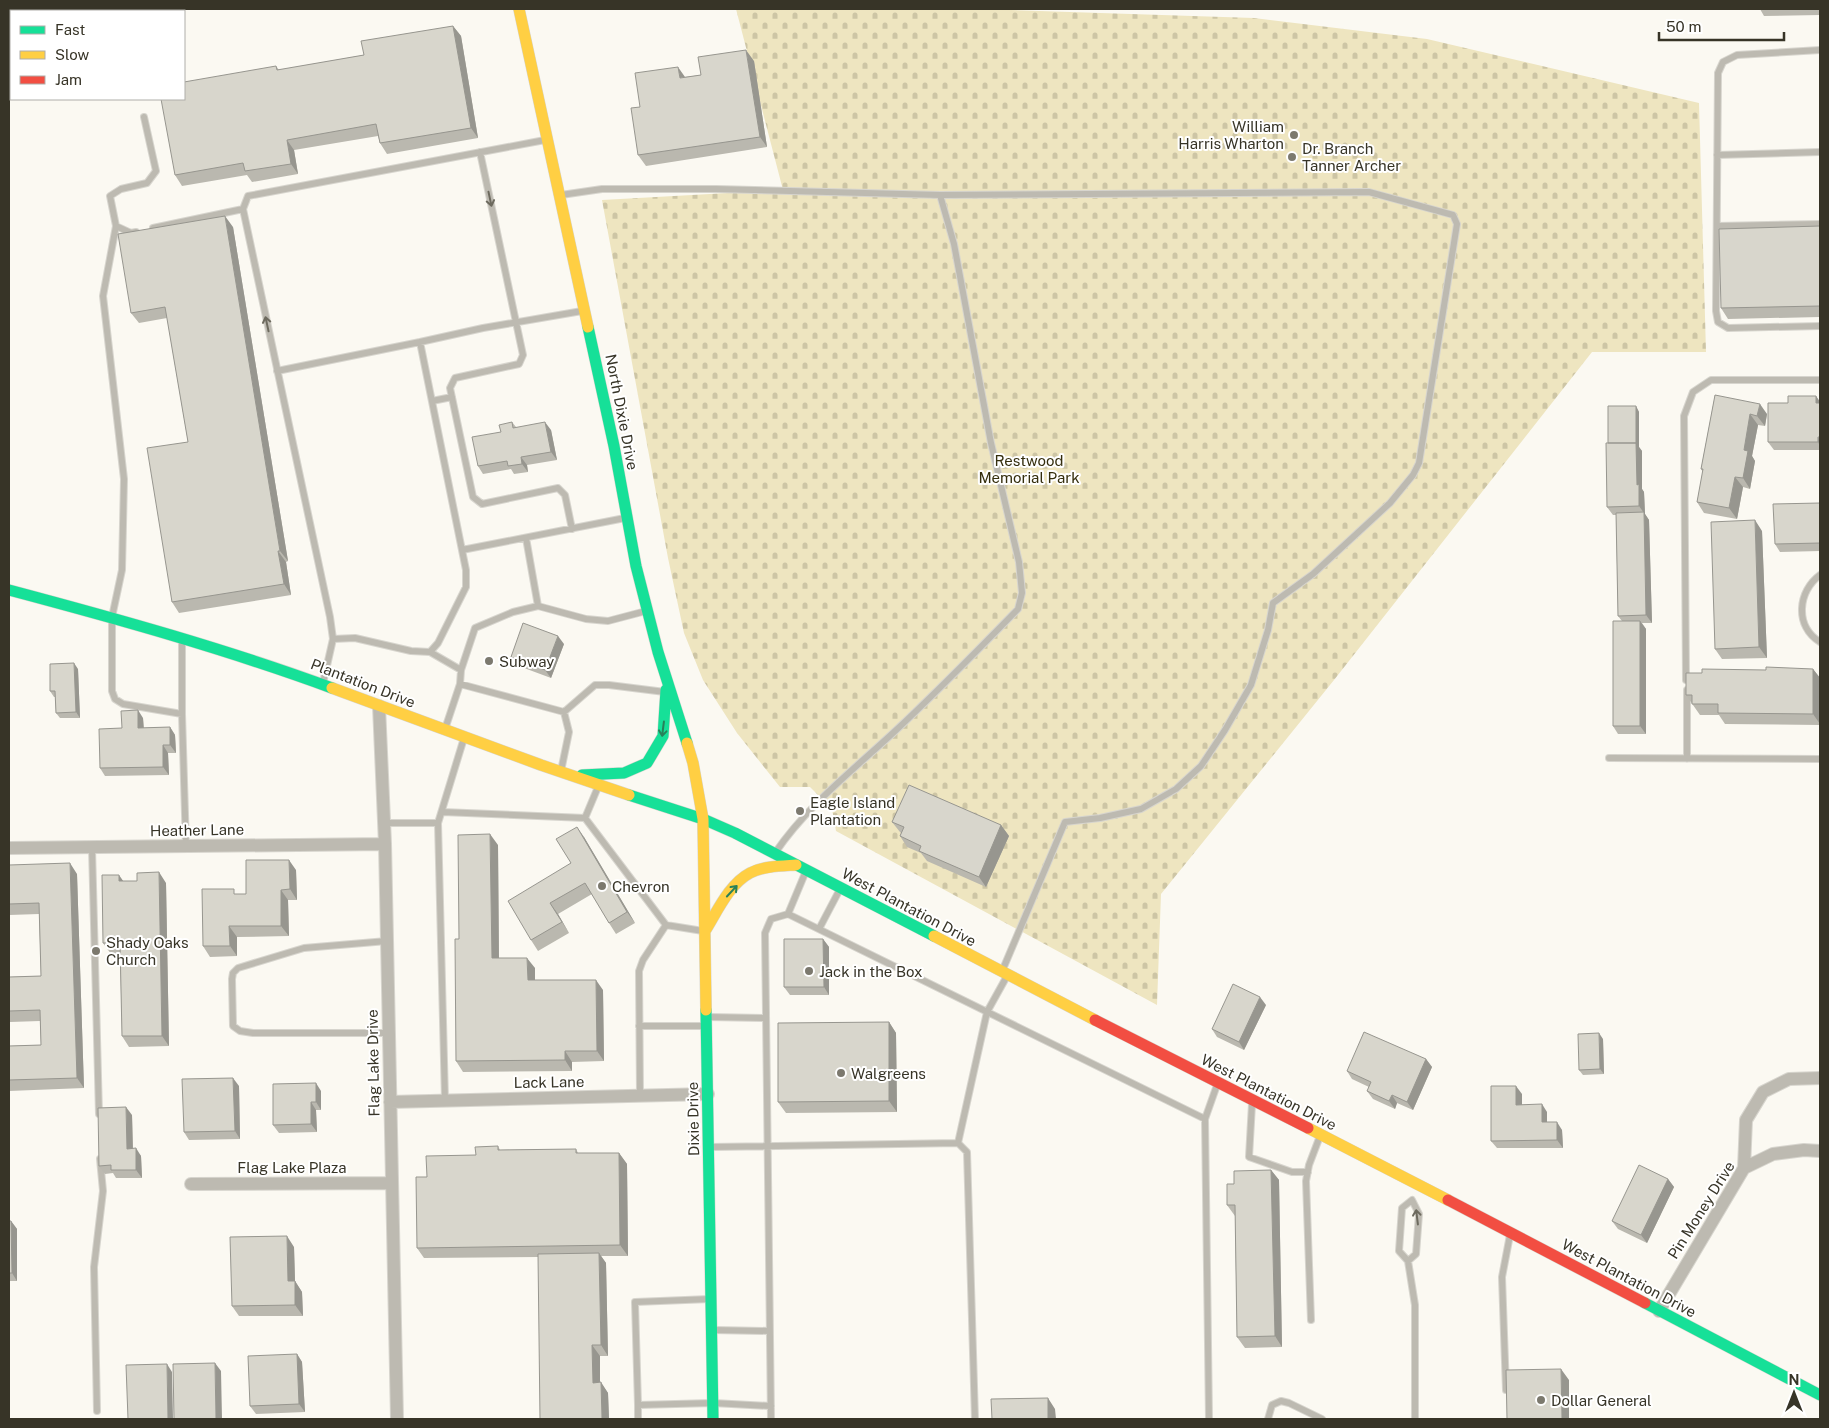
<svg xmlns="http://www.w3.org/2000/svg" width="1829" height="1428" font-family="'Public Sans',sans-serif">
  <style>
    .cemetery { fill: url(#cemetery-stones) }
    .lines { fill: none; stroke-linecap: round; stroke-linejoin: round }
    .lane-casing { stroke: #d7d5ce; stroke-width: 8 }
    .street-casing { stroke: #d7d5ce; stroke-width: 14 }
    .fast-casing { stroke: #d7d5ce; stroke-width: 12 }
    .slow-casing { stroke: #d7d5ce; stroke-width: 12 }
    .jam-casing { stroke: #d7d5ce; stroke-width: 12 }
    .lane { stroke: #bdbab1; stroke-width: 6 }
    .street { stroke: #bdbab1; stroke-width: 12 }
    .fast { stroke: #16e098; stroke-width: 11 }
    .slow { stroke: #ffcf43; stroke-width: 11 }
    .jam { stroke: #f24e42; stroke-width: 11 }
    .wall { fill: #bab8af }
    .shaded-wall { fill: #97968f }
    .building { fill: #d8d6cc; stroke: #97968f }
    .oneway { stroke: #6d6a5e }
    .oneway2 { stroke: #28815a }
    .poi-dot { fill: #7c796e; stroke: #fff; stroke-width: 2 }
    .labels { text-anchor: middle; dominant-baseline: central; stroke-width: 4; stroke-linejoin: round; paint-order: stroke }
    .poi-label { font-size: 15px; fill: #373427; stroke: #fff; text-anchor: start }
    .street-label { font-size: 15px; fill: #373427; stroke: #fff }
    .park-label { font-size: 15px; fill: #352e0d; stroke: #fff }
  </style>
  <defs>
    <pattern id="cemetery-stones" width="16" height="16" patternUnits="userSpaceOnUse" patternTransform="scale(1.25)"><rect width="16" height="16" fill="#eee5c0"/><path d="M2 7V4a2 2 0 0 1 4 0v3zM10 15v-3a2 2 0 0 1 4 0v3z" fill="#cdc5a5"/></pattern>
  </defs>
  <rect width="100%" height="100%" fill="#fbf9f2"/>
  <!-- cemetery -->
  <path class="cemetery" d="M736,9H982L1254,18L1427,39L1699,103L1706,352H1592L1334,680L1161,894L1157,1005L836,831L832,809L810,787H780L737,733L703,680L684,633L668,558L602,200L783,190Z"/>
  <g class="lines">
    <defs>
      <path id="lane" d="M1820,50L1737,55L1723,62L1718,73L1716,311L1718,322L1728,328L1820,326
        M480,152L523,355L519,364L455,378L450,388L473,497L482,504L558,488L565,495L572,529
        M1717,155L1820,152
        M561,195L602,189H716L940,195L1369,192L1453,215L1457,224L1419,463L1413,475L1390,503L1313,574L1273,603L1268,630L1251,685L1225,730L1201,766L1176,789L1141,809L1100,818L1065,822L1003,969
        M116,226L103,296L124,479L122,570L112,617V691L115,699L123,704L182,714
        M1717,226L1820,224
        M153,228L243,209
        M136,232L131,233L116,226L110,196L121,189L147,183L156,171L144,117
        M277,371L420,342
        M432,401L452,397
        M526,538L538,606
        M462,550L625,518
        M1820,575C1798,591 1794,626 1820,642
        M333,639L355,638L411,651L430,652L438,643L466,587V570L420,342L483,328L582,311
        M182,641V714L186,847
        M430,652L461,670
        M1686,680L1684,416L1693,392L1711,380H1820
        M323,683L333,639L330,617L243,209L248,196L545,140
        M460,684L461,670L475,628L513,612L538,606L586,619L608,621L646,611
        M1687,690V759
        M564,712L595,685H609L665,692
        M445,729L460,684L564,712L569,732L561,771
        M1609,758L1820,759
        M442,812L585,818L598,787
        M585,818L666,925L703,931
        M384,823H438
        M92,848L99,1114
        M775,853C807,806 852,771 893,733C936,693 977,651 1018,609L1022,593L1019,562L991,443L954,244L940,195
        M788,914L806,871
        M819,929L839,891
        M387,941L304,948L238,968L233,973L232,979L233,1026L240,1031L253,1033H389
        M708,1017L766,1018
        M639,1026H705
        M640,1096L639,971L643,960L666,925
        M445,1100L438,823L464,738
        M1252,1104L1249,1157L1292,1172H1308
        M958,1143L987,1012L1007,976
        M710,1147L958,1143L967,1152L975,1419
        M1408,1261L1416,1254L1419,1214L1412,1200L1402,1208L1399,1251L1408,1261L1415,1305V1419
        M710,1299L635,1302L638,1405L713,1403L771,1406
        M1311,1320L1306,1181L1309,1165L1320,1136
        M713,1330L770,1331
        M1506,1390L1502,1277L1510,1235
        M638,1405V1419
        M97,1411L94,1267L103,1191L100,1159
        M771,1419L765,933L771,919L788,914L1205,1119
        M1209,1419L1205,1119L1217,1085
        M1268,1419L1272,1405L1281,1401L1289,1403L1322,1419"/>
      <path id="street" d="M379,706L385,844L397,1419
        M9,848L385,844
        M390,1102L708,1094
        M1744,1168L1746,1120L1763,1092L1789,1079L1820,1078
        M191,1184L392,1183
        M1659,1311L1744,1168L1773,1154L1804,1150L1820,1151"/>
      <path id="fast" d="M588,327L614,446L636,566L658,652L687,743
        M9,590C118,619 226,649 332,688
        M582,775L624,773L647,763L663,736L666,690
        M629,795L703,819L735,833L934,936
        M706,1010L713,1419
        M1645,1303L1820,1395"/>
      <path id="slow" d="M519,9L588,327
        M332,688L541,765L629,795
        M687,743L693,763L703,819L706,1010
        M705,931C717,912 729,884 750,873C764,866 781,866 796,865
        M934,936L1095,1020
        M1308,1128L1448,1200"/>
      <path id="jam" d="M1095,1020L1308,1128
        M1448,1200L1645,1303"/>
    </defs>
    <!-- lane casing -->
    <use href="#lane" class="lane-casing"/>
    <!-- street casing -->
    <use href="#street" class="street-casing"/>
    <!-- fast casing -->
    <use href="#fast" class="fast-casing"/>
    <!-- slow casing -->
    <use href="#slow" class="slow-casing"/>
    <!-- jam casing -->
    <use href="#jam" class="jam-casing"/>
    <!-- lane -->
    <use href="#lane" class="lane"/>
    <!-- street -->
    <use href="#street" class="street"/>
    <!-- fast -->
    <use href="#fast" class="fast"/>
    <!-- slow -->
    <use href="#slow" class="slow"/>
    <!-- jam -->
    <use href="#jam" class="jam"/>
  </g>
  <!-- wall -->
  <path class="wall" d="M1760,9H1820V15L1764,16Z
    M453,26L461,36L478,138L387,154L380,143L378,136L294,150L298,174L252,182L247,175L182,186L175,175L276,66L279,70L364,55Z
    M754,61L767,147L646,166L638,155L640,107L685,77L701,75Z
    M1820,226V317L1728,319L1721,308Z
    M233,227L288,561L286,562L291,595L179,613L172,602L188,442L167,318L139,323L131,313Z
    M1715,395L1767,414L1765,426L1758,425L1752,456L1755,461L1750,489L1743,487L1737,519L1704,513L1697,502L1703,472L1701,469Z
    M1816,396L1820,402V450H1774L1768,442L1788,403Z
    M1636,406L1639,412V447L1642,451V489L1644,492L1645,514L1649,520L1652,623H1642L1646,629V734H1618L1613,726L1622,621L1618,616L1616,515H1613L1607,507L1608,443Z
    M512,422L516,427L551,430L557,460L527,465L528,472L514,474L511,469L483,474L478,466L501,432Z
    M1820,503V551L1780,552L1775,544Z
    M1762,531L1767,658L1722,659L1715,649Z
    M564,644L551,678L516,665L511,657Z
    M78,669L80,718H60L56,713L55,697H54L50,691Z
    M1813,669L1820,678V725L1725,724L1719,715H1700L1686,695L1702,673L1766,670Z
    M143,718L144,728L170,727L175,735L176,753H168L169,775L105,776L100,768L122,728Z
    M892,822L1001,825L1009,836L986,887L927,861L921,853L907,847L900,836L901,833L900,832Z
    M584,837L635,923L616,934L609,923L592,894L558,914L569,933L538,951L531,940Z
    M498,845L499,958L535,968V980L603,990L604,1061L572,1062V1071L463,1072L456,1061L459,939Z
    M9,865L77,874L84,1088L9,1091V1046L41,1045L40,1021L10,1022L9,1020V977L41,976L39,914L9,915Z
    M296,870L297,900H288L289,936L237,937V956L210,957L203,946L238,894H246Z
    M123,881L166,883L169,1046L129,1047L122,1036L120,954H111L103,943Z
    M823,939L829,947V995H790L784,987Z
    M1266,1005L1244,1050L1217,1037L1212,1029Z
    M889,1022L896,1033L897,1112L786,1113L778,1102Z
    M1603,1039L1604,1074L1583,1075L1579,1070Z
    M1426,1059L1432,1067L1413,1110L1397,1103L1395,1109L1373,1099L1367,1091L1369,1087L1352,1079L1347,1071Z
    M239,1086L240,1139L189,1140L184,1132Z
    M321,1091V1110H316L317,1132L279,1133L273,1125Z
    M1522,1094V1105L1547,1112V1122L1562,1130L1563,1148H1497L1491,1141Z
    M132,1115L133,1148L141,1156L142,1178H116L113,1173L105,1174L99,1166Z
    M498,1146L500,1150L576,1149L578,1153H619L627,1164L628,1256H601L606,1263L608,1356H600V1382L608,1393L609,1419L538,1257L424,1258L417,1248L427,1177Z
    M1271,1170L1279,1180L1282,1347L1245,1348L1237,1337L1235,1216L1227,1205L1234,1184Z
    M1668,1179L1674,1187L1647,1243L1618,1229L1612,1221Z
    M9,1221H11L17,1229V1281H9Z
    M294,1247L295,1281L302,1292L303,1316H239L232,1306Z
    M297,1354L302,1362L305,1412L256,1414L250,1406Z"/>
  <!-- shaded-wall -->
  <path class="shaded-wall" d="M453,26L461,36L478,138L471,128Z
    M746,50L754,61L767,147L760,137Z
    M678,67L685,77L680,78Z
    M287,140L294,150L298,174L291,164Z
    M225,216L233,227L288,561L280,551Z
    M1816,396L1820,402V408L1816,403Z
    M1760,404L1767,414L1765,426L1757,416Z
    M1636,406L1639,412V447L1642,451V489L1644,492L1645,514L1649,520L1652,623L1646,615L1644,513L1639,506L1637,485L1635,444Z
    M1750,414L1758,425L1752,456L1755,461L1750,489L1743,478L1744,450Z
    M545,422L551,430L557,460L551,452Z
    M1818,437L1820,440V446L1818,442Z
    M521,457L527,465L528,472L522,464Z
    M1735,477L1743,487L1737,519L1729,508Z
    M1755,520L1762,531L1767,658L1759,647Z
    M278,551L286,562L291,595L284,584Z
    M1640,621L1646,629V734L1640,726Z
    M558,636L564,644L551,678L545,670Z
    M74,663L78,669L80,718L76,712Z
    M1813,669L1820,678V724L1813,714Z
    M138,710L143,718L144,736L138,728Z
    M170,727L175,735L176,753L170,745Z
    M163,745L168,753L169,775L163,767Z
    M1001,825L1009,836L986,887L979,877Z
    M577,827L584,837L635,923L627,912Z
    M490,834L498,845L499,969L492,958Z
    M289,860L296,870L297,900L290,889Z
    M70,863L77,874L84,1088L77,1078Z
    M159,872L166,883L169,1046L162,1036Z
    M119,875L126,885L119,881Z
    M281,890L288,900L289,936L281,926Z
    M550,903L558,914L569,933L562,922Z
    M229,926L237,937V956L230,946Z
    M823,939L829,947V995L824,987Z
    M527,958L535,968V991L528,980Z
    M596,980L603,990L604,1061L597,1051Z
    M1260,997L1266,1005L1244,1050L1239,1042Z
    M889,1022L896,1033L897,1112L889,1101Z
    M1599,1033L1603,1039L1604,1074L1600,1069Z
    M565,1051L572,1062V1071L565,1060Z
    M1426,1059L1432,1067L1413,1110L1407,1102Z
    M233,1078L239,1086L240,1139L235,1131Z
    M316,1083L321,1091V1110L316,1102Z
    M1516,1086L1522,1094V1113L1516,1105Z
    M1392,1095L1397,1103L1395,1109L1389,1101Z
    M311,1102L316,1110L317,1132L311,1124Z
    M1542,1104L1547,1112V1130L1542,1122Z
    M126,1107L132,1115L133,1157L127,1149Z
    M1557,1122L1562,1130L1563,1148L1557,1140Z
    M136,1148L141,1156L142,1178L136,1170Z
    M619,1153L627,1164L628,1256L620,1245Z
    M1271,1170L1279,1180L1282,1347L1275,1336Z
    M1668,1179L1674,1187L1647,1243L1641,1235Z
    M11,1221L17,1229V1281L12,1273Z
    M287,1236L294,1247L295,1281L302,1292L303,1316L295,1305L288,1281Z
    M599,1253L606,1263L608,1356L601,1345Z
    M592,1345L600,1356V1393L593,1383Z
    M297,1354L302,1362L305,1412L299,1404Z
    M215,1363L221,1371L222,1419H216Z
    M167,1364L172,1372L173,1419H168Z
    M1561,1369L1569,1380V1419H1562Z
    M601,1382L608,1393L609,1419H602Z
    M1048,1398L1055,1409L1056,1419H1048Z"/>
  <!-- building -->
  <path class="building" d="M453,26L471,128L380,143L376,124L287,140L291,164L245,171L243,163L175,175L161,99H184V82L276,66L277,70L364,55L361,41Z
    M746,50L760,137L638,155L631,108L640,107L635,73L678,67L680,78L701,75L698,57Z
    M225,216L280,551H278L284,584L172,602L147,448L188,442L165,307L131,313L118,234Z
    M1820,226V306L1721,308L1719,229Z
    M1715,395L1760,404L1757,416L1750,414L1744,450L1748,451L1743,478L1735,477L1729,508L1697,502L1703,469H1701Z
    M1788,396H1816V403H1820V437H1818V442H1768V403H1788Z
    M1608,406H1636V443H1608Z
    M512,422L513,428L545,422L551,452L521,457L522,464L508,466L507,461L478,466L472,437L501,432L499,425Z
    M1606,443H1636L1637,485L1639,484V506L1607,507Z
    M1820,503V543L1775,544L1773,504Z
    M1644,512L1646,615L1618,616L1616,513Z
    M1755,520L1759,647L1715,649L1711,522Z
    M1613,621H1640V726H1613Z
    M523,623L558,636L545,670L511,657Z
    M74,663L76,712L56,713L55,691H50V664Z
    M1766,667L1813,669V714L1718,713V704H1692V695H1686V673H1702V669L1766,670Z
    M138,710V728L170,727V745H163V767L100,768L99,729L122,728L121,711Z
    M909,785L1001,825L979,877L919,851L921,846L900,836L904,827L892,822Z
    M577,827L627,912L609,923L585,883L550,903L562,922L531,940L508,901L571,863L556,839Z
    M490,834L492,958H527L528,980H596L597,1051H565V1060L456,1061L455,939H459L458,835Z
    M246,860H289L290,889L281,890V926H229L230,946H203L202,889H234V894H246Z
    M70,863L77,1078L9,1080V1046L41,1045L40,1010L9,1011V977L41,976L39,903L9,904V865Z
    M159,872L162,1036H122L120,943H103L102,875H119V881H137V873Z
    M784,939H823L824,987H784Z
    M1233,984L1260,997L1239,1042L1212,1029Z
    M889,1022V1101L778,1102V1023Z
    M1364,1032L1426,1059L1407,1102L1392,1095L1389,1101L1367,1091L1371,1082L1347,1071Z
    M1599,1033L1600,1069L1579,1070L1578,1034Z
    M233,1078L235,1131L184,1132L182,1079Z
    M316,1083V1102H311V1124L273,1125V1084Z
    M1491,1086H1516V1105L1542,1104V1122H1557V1140L1491,1141Z
    M126,1107L127,1149L136,1148V1170H111V1165L99,1166L98,1108Z
    M498,1146V1150L576,1149V1153H619L620,1245L417,1248L416,1177H427L426,1156L476,1155L475,1147Z
    M1639,1165L1668,1179L1641,1235L1612,1221Z
    M1271,1170L1275,1336L1237,1337L1235,1205H1227V1184H1234V1171Z
    M9,1221H11L12,1273H9Z
    M287,1236L288,1281H295V1305L232,1306L230,1237Z
    M599,1253L601,1345H592L593,1383L601,1382L602,1419H540L538,1254Z
    M297,1354L299,1404L250,1406L248,1356Z
    M215,1363L216,1419H174L173,1364Z
    M167,1364L168,1419H128L126,1365Z
    M1561,1369L1562,1419H1507L1506,1370Z
    M1048,1398V1419H992L991,1399Z"/>
  <!-- one-way arrows -->
  <defs><path id="oneway-shaft" d="M-6 0H5M1.5-3L5.5 0L1.5 3" fill="none" stroke-width="1.6" stroke-linecap="round" stroke-linejoin="round" transform="scale(1.25)"/></defs>
  <g class="oneway">
    <use href="#oneway-shaft" transform="translate(490 199) rotate(78)"/>
    <use href="#oneway-shaft" transform="translate(267 324) rotate(-102)"/>
    <use href="#oneway-shaft" transform="translate(1417 1217) rotate(-97)"/>
  </g>
  <g class="oneway2">
    <use href="#oneway-shaft" transform="translate(663 729) rotate(97)"/>
    <use href="#oneway-shaft" transform="translate(732 891) rotate(-47)"/>
  </g>
  <!-- markers -->
  <g class="poi-dot">
    <circle cx="1294" cy="135" r="5"/>
    <circle cx="1292" cy="157" r="5"/>
    <circle cx="489" cy="661" r="5"/>
    <circle cx="800" cy="811" r="5"/>
    <circle cx="602" cy="886" r="5"/>
    <circle cx="96" cy="951" r="5"/>
    <circle cx="809" cy="971" r="5"/>
    <circle cx="841" cy="1073" r="5"/>
    <circle cx="1541" cy="1400" r="5"/>
  </g>
  <g class="labels">
    <!-- poi labels -->
    <g class="poi-label">
      <text x="1284" y="126" text-anchor="end">William<tspan x="1284" dy="17">Harris Wharton</tspan></text>
      <text x="1302" y="148">Dr. Branch<tspan x="1302" dy="17">Tanner Archer</tspan></text>
      <text x="499" y="661">Subway</text>
      <text x="810" y="802">Eagle Island<tspan x="810" dy="17">Plantation</tspan></text>
      <text x="612" y="886">Chevron</text>
      <text x="106" y="942">Shady Oaks<tspan x="106" dy="17">Church</tspan></text>
      <text x="819" y="971">Jack in the Box</text>
      <text x="851" y="1073">Walgreens</text>
      <text x="1551" y="1400">Dollar General</text>
    </g>
    <!-- street labels -->
    <g class="street-label">
      <text transform="translate(622 412) rotate(79)">North Dixie Drive</text>
      <text transform="translate(363 683) rotate(21)">Plantation Drive</text>
      <text transform="translate(197 830) rotate(-1)">Heather Lane</text>
      <text transform="translate(909 907) rotate(28)">West Plantation Drive</text>
      <text transform="translate(373 1063) rotate(-91)">Flag Lake Drive</text>
      <text transform="translate(549 1082) rotate(-1)">Lack Lane</text>
      <text transform="translate(1269 1092) rotate(27)">West Plantation Drive</text>
      <text transform="translate(693 1119) rotate(-91)">Dixie Drive</text>
      <text x="292" y="1167">Flag Lake Plaza</text>
      <text transform="translate(1701 1210) rotate(-58)">Pin Money Drive</text>
      <text transform="translate(1629 1278) rotate(28)">West Plantation Drive</text>
    </g>
    <!-- park labels -->
    <g class="park-label">
      <text x="1029" y="460">Restwood<tspan x="1029" dy="17">Memorial Park</tspan></text>
    </g>
  </g>
  <!-- border -->
  <rect width="1829" height="1428" fill="none" stroke="#373427" stroke-width="20"/>
  <!-- legend -->
  <rect x="10" y="10" width="175" height="90" fill="#ffffff" stroke="#afaea9"/>
  <rect x="20" y="26" width="25" height="8" fill="#16e098" stroke="#afaea9"/>
  <text x="55" y="35" font-size="15" fill="#373427">Fast</text>
  <rect x="20" y="51" width="25" height="8" fill="#ffcf43" stroke="#afaea9"/>
  <text x="55" y="60" font-size="15" fill="#373427">Slow</text>
  <rect x="20" y="76" width="25" height="8" fill="#f24e42" stroke="#afaea9"/>
  <text x="55" y="85" font-size="15" fill="#373427">Jam</text>
  <!-- north arrow -->
  <g transform="translate(1794 1393)" stroke="#ffffff" stroke-width="4" paint-order="stroke">
  <path d="M0-4L9 19L0 12L-9 19Z" fill="#373427"/>
  <text y="-8" font-size="14" font-weight="bold" text-anchor="middle" fill="#373427">N</text>
  </g>
  <!-- scale -->
  <path d="M1659 32v8h125v-8" fill="none" stroke="#373427" stroke-width="2.5"/>
  <text x="1666" y="32" font-size="15" fill="#373427" stroke="#ffffff" stroke-width="4" paint-order="stroke">50 m</text>
</svg>
